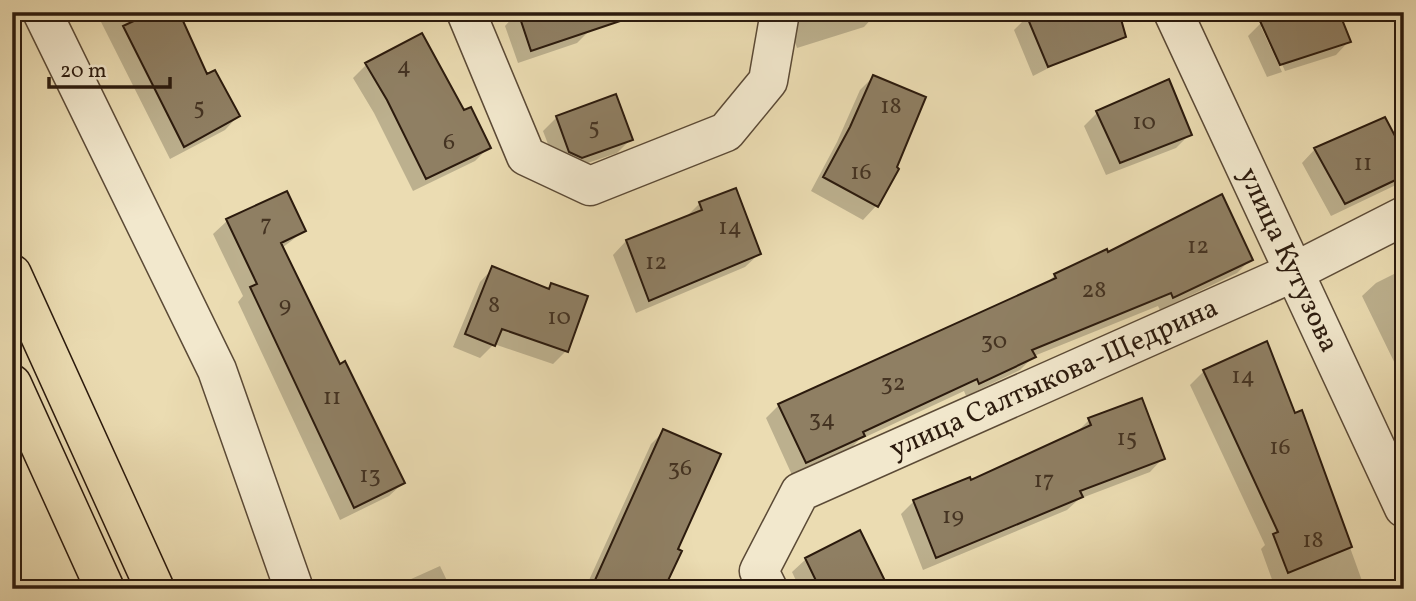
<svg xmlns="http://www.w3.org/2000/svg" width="1416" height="601" font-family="Vollkorn,serif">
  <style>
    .shadow { fill: #0003 }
    .building { fill: #8f7f63; stroke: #2b1a0d; stroke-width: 2 }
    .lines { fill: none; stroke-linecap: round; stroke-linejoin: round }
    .minor-casing { stroke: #5b4a36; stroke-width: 41 }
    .major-casing { stroke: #2b1a0d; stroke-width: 41 }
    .minor { stroke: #f2e8cd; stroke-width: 38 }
    .major { stroke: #ebdcb2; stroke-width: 38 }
    .labels { text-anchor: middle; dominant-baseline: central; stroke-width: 5; stroke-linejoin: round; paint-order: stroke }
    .number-label { font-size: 24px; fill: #432 }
    .street-label { font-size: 28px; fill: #2b1a0d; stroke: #f2e8cd }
  </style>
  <rect width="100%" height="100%" fill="#ebdcb2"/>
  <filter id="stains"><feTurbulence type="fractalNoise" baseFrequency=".00286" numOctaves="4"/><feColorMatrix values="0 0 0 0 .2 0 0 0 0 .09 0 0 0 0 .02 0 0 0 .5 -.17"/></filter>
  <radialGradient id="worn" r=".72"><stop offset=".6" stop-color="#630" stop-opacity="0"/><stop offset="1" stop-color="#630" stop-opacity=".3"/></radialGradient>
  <!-- shadow -->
  <path class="shadow" d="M96,12H177L207,76L238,116L225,130L170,159Z
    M518,12L590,30L577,43L518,63L505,26Z
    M785,12H877V13L864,27L797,48Z
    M1017,12H1117L1107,38L1033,76L1014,30L1022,22Z
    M1261,23L1349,41L1336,55L1285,71L1265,27H1261L1282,72L1267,77L1248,36Z
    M421,35L463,112L489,147L475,161L413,191L374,113L353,78L366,65Z
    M873,77L897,169L876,206L863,220L811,191L837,142L860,90Z
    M1097,113L1190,134L1176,148L1106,175L1084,126Z
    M557,117L631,139L617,153L567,170L556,165L543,131Z
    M1315,149L1404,157V178L1398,184L1331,216L1302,163Z
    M286,193L304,231L282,248L339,366L403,483L389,496L340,520L238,302L243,296L213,234L227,221Z
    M700,203L759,254L745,267L636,313L613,255L626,241L686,217Z
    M1107,254L1250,260L1237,273L1160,310L1158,306L1034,356L1020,370L966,396L964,391L859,440L850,449L792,475L766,418L779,405L1046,284L1055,275Z
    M493,268L546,290L551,285L566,351L553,364L494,344L480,358L453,347L480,282Z
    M1404,269V400L1395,382L1401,376L1362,296L1376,283Z
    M1204,371L1294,415L1301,412L1365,589H1289L1285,581L1274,585L1261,549L1265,545L1190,385Z
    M1089,420L1163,458L1150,472L1079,499L1067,510L923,570L901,514L914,501L970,482L1075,434Z
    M664,431L718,455L661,589H585L651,444Z
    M806,559L886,589H800L792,572Z
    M440,566L451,589H389Z"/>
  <!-- building -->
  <path class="building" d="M153,12H179L207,74L215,70L240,116L184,147L123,26Z
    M518,12H628L629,18L531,51Z
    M1025,12H1119L1126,37L1048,67Z
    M1284,12H1339L1351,42L1280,65L1260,21Z
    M422,33L464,110L471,107L491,148L426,179L387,100L365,63Z
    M873,75L926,97L897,167L899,169L878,207L823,177L850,127Z
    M1169,79L1192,135L1120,163L1096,111Z
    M616,94L633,140L582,158L569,152L556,116Z
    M1385,117L1404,153V176L1345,204L1314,148Z
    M736,188L761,254L649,301L626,240L702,210L699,202Z
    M287,191L306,231L281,243L340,364L345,361L405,483L354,508L250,287L257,284L226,219Z
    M1222,194L1253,260L1173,298L1171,293L1032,350L1036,357L979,384L977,379L863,432L865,436L806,463L778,404L1056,278L1054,274L1107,249L1108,252Z
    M492,266L549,289L551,283L588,296L568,352L502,329L495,346L465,334Z
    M1267,341L1295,413L1302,410L1352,547L1288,573L1273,534L1278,532L1203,370Z
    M1142,398L1165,459L1080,491L1083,497L936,558L913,500L970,477L971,480L1091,425L1088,418Z
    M663,429L721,454L678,549L682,551L664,589H591Z
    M860,530L889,589H820L805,558Z"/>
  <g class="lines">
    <defs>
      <path id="minor" d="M42,12L217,370L294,589
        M466,12L526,156L590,186L726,132L768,81L780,12
        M1173,12L1404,508
        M768,589L759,571L800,492L1292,273L1404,216"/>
      <path id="major" d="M12,274L155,589
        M12,384L105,589"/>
    </defs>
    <!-- minor casing -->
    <use href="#minor" class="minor-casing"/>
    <!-- major casing -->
    <use href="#major" class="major-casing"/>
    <!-- minor -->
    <use href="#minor" class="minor"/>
    <!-- major -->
    <use href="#major" class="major"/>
  </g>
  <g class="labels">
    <!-- number labels -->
    <g class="number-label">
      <text x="404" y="67">4</text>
      <text x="891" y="107">18</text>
      <text x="199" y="108">5</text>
      <text x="1144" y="123">10</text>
      <text x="594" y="128">5</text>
      <text x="449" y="143">6</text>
      <text x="1363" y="164">11</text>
      <text x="861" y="173">16</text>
      <text x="266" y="225">7</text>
      <text x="730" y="228">14</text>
      <text x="1198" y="247">12</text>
      <text x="656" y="263">12</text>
      <text x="1094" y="291">28</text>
      <text x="285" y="306">9</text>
      <text x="494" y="306">8</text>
      <text x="559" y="318">10</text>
      <text x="994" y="342">30</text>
      <text x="1243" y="377">14</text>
      <text x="893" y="384">32</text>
      <text x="332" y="398">11</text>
      <text x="822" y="420">34</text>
      <text x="1127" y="439">15</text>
      <text x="1280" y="448">16</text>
      <text x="680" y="469">36</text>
      <text x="370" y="476">13</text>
      <text x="1044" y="481">17</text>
      <text x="953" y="517">19</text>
      <text x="1313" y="541">18</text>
    </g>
    <!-- street labels -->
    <g class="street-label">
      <text transform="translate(1288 260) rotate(65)">улица Кутузова</text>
      <text transform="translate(1054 379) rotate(-24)">улица Салтыкова-Щедрина</text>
    </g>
  </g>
  <!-- margin -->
  <rect width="1416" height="601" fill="none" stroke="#ebdcb2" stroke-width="42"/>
  <rect x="14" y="14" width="1388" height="573" fill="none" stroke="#2b1a0d" stroke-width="3.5"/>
  <rect x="21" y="21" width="1374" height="559" fill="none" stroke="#2b1a0d" stroke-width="2"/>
  <!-- scale -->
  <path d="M49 77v10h121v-10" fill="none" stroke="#2b1a0d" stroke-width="3.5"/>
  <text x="60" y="77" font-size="21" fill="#2b1a0d" stroke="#f2e8cd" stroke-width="5" paint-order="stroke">20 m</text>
  <rect width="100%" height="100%" filter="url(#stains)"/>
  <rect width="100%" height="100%" fill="url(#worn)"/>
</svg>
